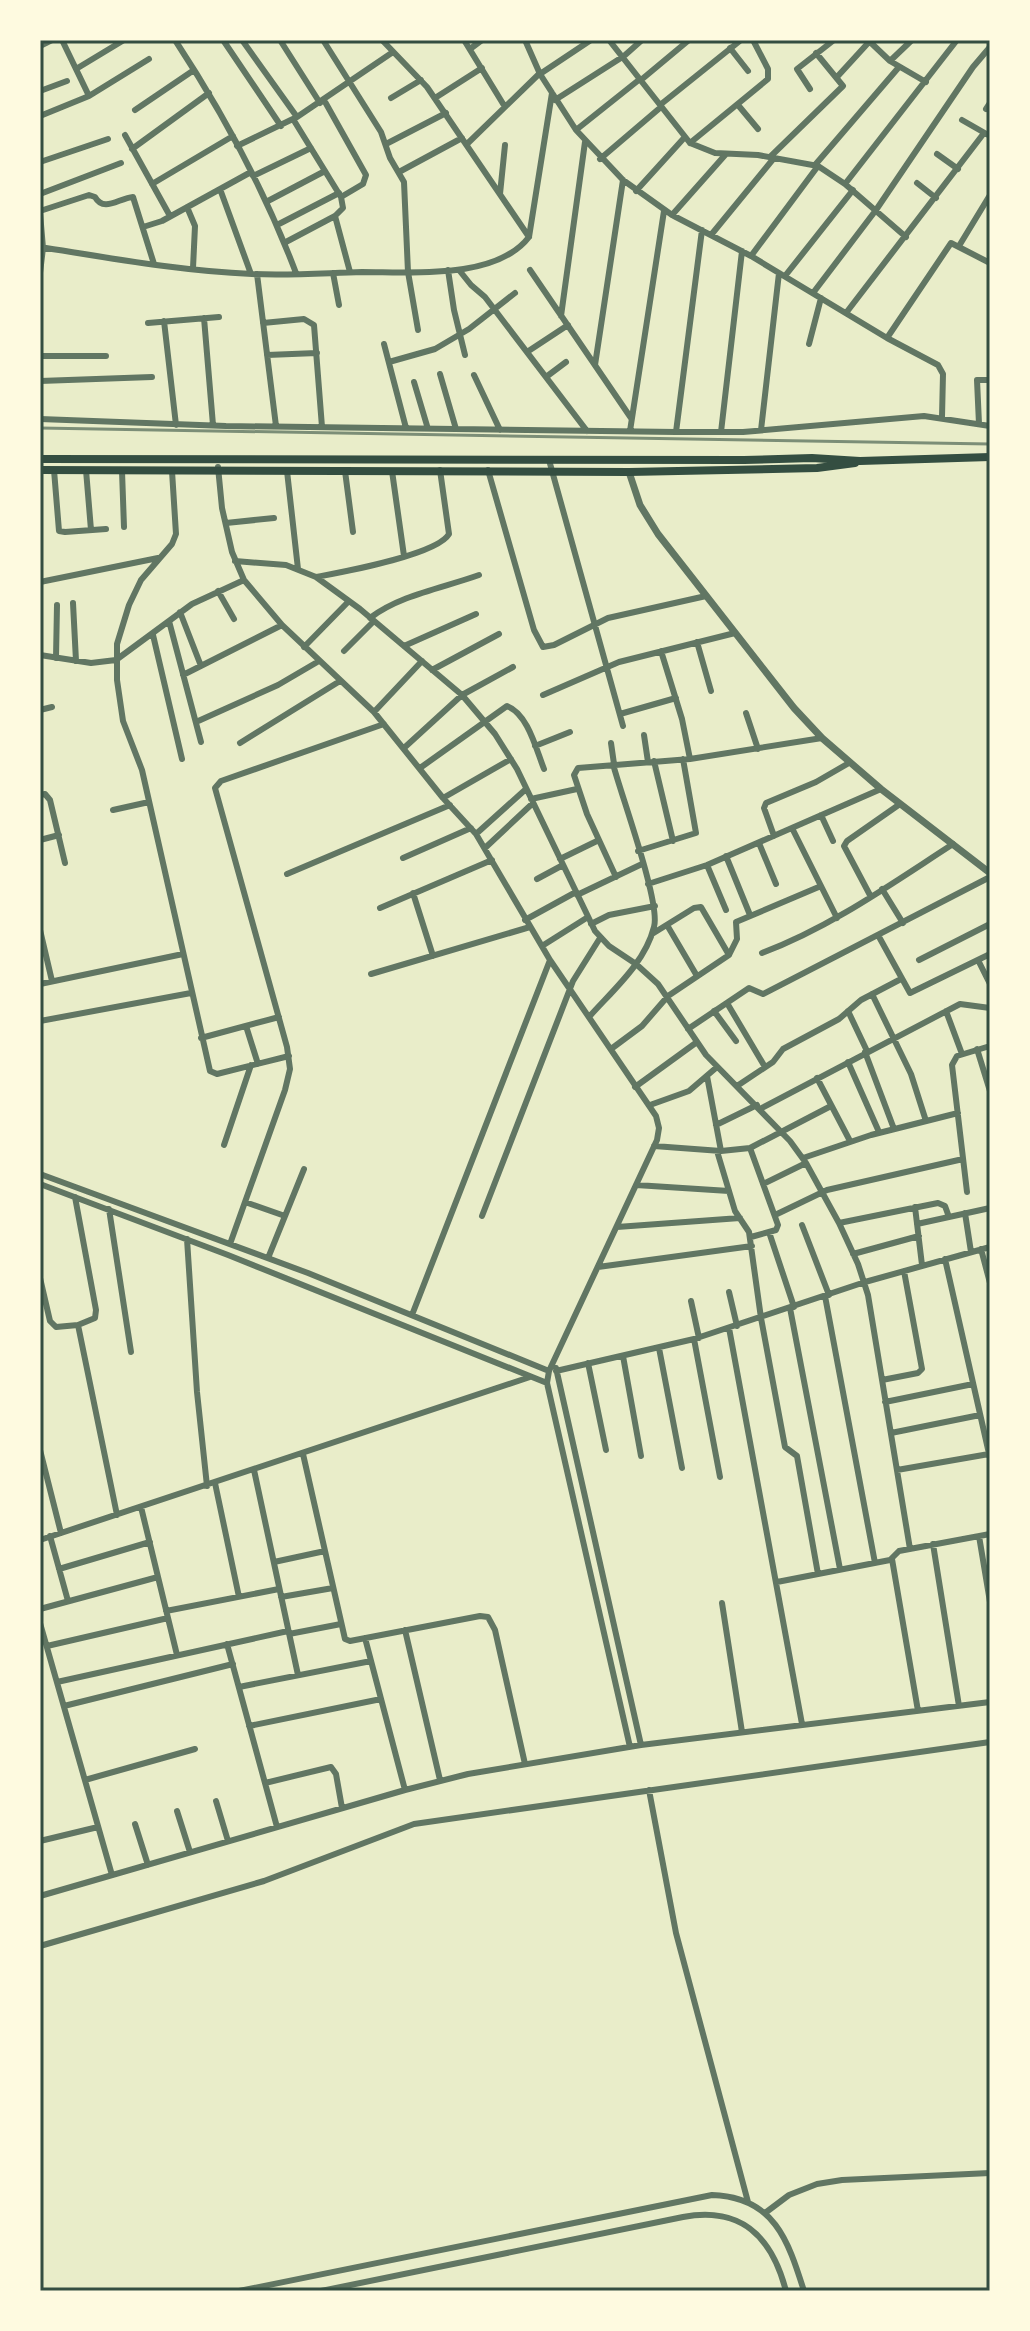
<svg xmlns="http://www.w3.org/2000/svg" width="1030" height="2331" font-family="Ubuntu,sans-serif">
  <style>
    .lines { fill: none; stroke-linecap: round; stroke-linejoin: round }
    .minor { stroke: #617663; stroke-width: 6 }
    .tertiary { stroke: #617663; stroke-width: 7 }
    .secondary { stroke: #344e41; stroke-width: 8 }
    .rail { stroke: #7c8e77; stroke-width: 3 }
    .neatline { fill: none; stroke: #344e41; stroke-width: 3 }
  </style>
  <rect width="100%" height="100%" fill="#e9edc9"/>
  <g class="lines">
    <!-- minor -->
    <path class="minor" d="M62,40L89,96
      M175,40C223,113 265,191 296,273
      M223,40L281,126
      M242,40L297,117
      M280,40L320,103
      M323,40L381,132L390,158L404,182L408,272L418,330
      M382,40L427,87L529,237
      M464,40L505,107
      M525,40L540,74L576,130L623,180L672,215L751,256L887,338L938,365L943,374L942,417
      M609,40L690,143L715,153L758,155L818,166L845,184L906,237
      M868,40L890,61L926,82
      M40,46L52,40
      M730,48L748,71
      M470,49L482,40
      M890,61L912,40
      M76,69L124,40
      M540,74L591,40
      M837,77L869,42
      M641,80L689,40
      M810,89L797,69L834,40
      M40,91L67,81
      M391,98L421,80
      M435,98L482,68
      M324,100L366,175L363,184L341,197
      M555,100L624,56L642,40
      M660,105L741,40
      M738,105L758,129
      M986,109L990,103
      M135,110L194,70
      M40,116L89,96L149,59
      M962,120L990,136
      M576,130L640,79
      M125,135L170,216
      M690,143L768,79V69L753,40
      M386,144L446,113
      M467,144L540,73
      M237,146L297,117L393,52
      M132,149L209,93
      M937,154L958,169
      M770,157L843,86L816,53
      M600,159L661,107
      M40,162L108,139
      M815,165L899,67
      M399,172L462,138
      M253,176L311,148
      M917,183L936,198
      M152,184L233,136
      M845,184L957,40
      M220,189L251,274
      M636,191L684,138
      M40,194L121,163
      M500,194L505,145
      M266,202L325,171
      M187,207L195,226L193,268
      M40,211L89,195L95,197C104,213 119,198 133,197L154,264
      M40,213L43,248L40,273
      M672,215L726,154
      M335,216L350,272
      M277,225L339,193
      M143,227L162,221L251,172
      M711,235L774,158
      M284,243L335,216L343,208L341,197L293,119
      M959,246L990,195
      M40,247C110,258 181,271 252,274C288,276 325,273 362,272C411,272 496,280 529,237L552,93
      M751,256L818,166
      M448,270L454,310L465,355
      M459,270L471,285L485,297L587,431
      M530,270L631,418
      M333,273L339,305
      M257,274L276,426
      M785,276L853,190
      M813,293L876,210L973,67L990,47
      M846,313L984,133
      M561,316L585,142
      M204,318L213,425
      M164,321L176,425
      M148,323L219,317
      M263,323L304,319L314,325L322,427
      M887,338L951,243L990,263
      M384,344L406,428
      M809,344L821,298
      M527,352L568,325
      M267,355L317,353
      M40,356H106
      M389,362L435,349L469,329L515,293
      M595,365L623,180
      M440,374L456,429
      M474,375L500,430
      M546,377L566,362
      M40,381L152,377
      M414,382L428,429
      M40,419L226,426L676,432H743L924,416L990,426
      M979,424L977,380H990
      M761,430L779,273
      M630,431L664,211
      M676,432L702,230
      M721,432L742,251
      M549,460L623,726
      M218,467L222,508L232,552L244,580L282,625L374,712L443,798L476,834L550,960L656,1116L659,1128L657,1140L549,1371L547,1383L630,1747
      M54,470L59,531L65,532L106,529
      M86,470L91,530
      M488,470L534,630L543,647L554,645L608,618L706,596
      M122,471L124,527
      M172,471L176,534L172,544L141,580L129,605L117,644V680L123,721L142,770L210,1071L217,1074L289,1056
      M287,471L298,569
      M345,471L353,532
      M392,471L404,556
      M226,523L274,518
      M235,561L286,565L316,577L360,609L462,695L495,734L517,769L595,931L609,946L636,964L658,984L706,1055L790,1141L806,1163L839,1223L858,1264L868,1295L910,1549
      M316,577C342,572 437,555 449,534L440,470
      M40,582L158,558
      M218,591L234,619
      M73,603L76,661
      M180,612L201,666
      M370,618C400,595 443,588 479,575
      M169,621L201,742
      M153,635L182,759
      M697,642L711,691
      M404,646L476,614
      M304,647L349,601
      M344,651L374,621
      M661,651L682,719L690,759
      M40,655L91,663L116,660L192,604L244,580
      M56,658L57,605
      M432,670L499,634
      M183,675L282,625
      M543,695L619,662L735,633
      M40,710L52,707
      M374,712L422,661
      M746,713L758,749
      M620,714L676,698
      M196,722L278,685L319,661
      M644,735L648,762
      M240,743L340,681
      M611,743L614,764
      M535,746L570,732
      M404,748L462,695L513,667
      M654,761L673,841
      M420,768L507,706C528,714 536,749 544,769
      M40,795L45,794L50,800L65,863
      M443,798L511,759
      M531,799L577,789
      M113,810L149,802
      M821,815L833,841
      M792,828L837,918
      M476,834L526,789
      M774,836L764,808L766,803L816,782L849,763
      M40,840L59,835
      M759,843L776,884
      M485,848L533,803
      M638,851L696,833L683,759
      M726,856L750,915
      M403,858L471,828
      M560,859L599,840
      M707,865L726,910
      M287,874L450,805
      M616,877L587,814L574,775L578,768L690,759L822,738
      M537,879L563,865
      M648,884L707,865L881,789
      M882,889L903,923
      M413,893L433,956
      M577,895L642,864
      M871,897L844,846L847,841L900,804
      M380,908L492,860
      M525,920L576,892
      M591,924L609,915L655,906
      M667,925L697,976
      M40,930L52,981
      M652,934L694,908L701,907L729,955
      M878,935L910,993L990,954
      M542,946L588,917
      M762,953C831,927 891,884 953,844
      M919,960L990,924
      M978,960L990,984
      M371,974L530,927
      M40,984L183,954
      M872,994L911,1074L926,1121
      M727,1003L765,1067
      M714,1011L736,1041
      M848,1011L867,1051
      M946,1011L962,1054
      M589,1017C613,990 645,963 654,927C661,903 621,795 613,764
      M40,1021L191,993
      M246,1026L258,1064
      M688,1029L749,988L763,994L990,877
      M201,1038L279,1017
      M611,1049L642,1026L668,996L729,955L737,939L736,922L821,886
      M977,1049L990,1091
      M865,1052L894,1129
      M848,1062L879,1132
      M707,1076L721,1151
      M817,1078L850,1141
      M737,1086L773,1062L783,1049L839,1019L861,1000L901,979
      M635,1087L697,1042
      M650,1105L689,1091L717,1067
      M760,1109L960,1004L990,1008
      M716,1125L757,1105
      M224,1145L251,1065
      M654,1146L721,1151L750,1148L831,1106
      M750,1148L778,1225L776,1230L751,1237
      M717,1151L735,1211L749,1232L761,1318L785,1447L797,1456L818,1574
      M803,1158L871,1135L958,1113
      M40,1174L308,1273L549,1371
      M40,1184L228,1255L547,1383
      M763,1184L806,1163
      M636,1185L729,1191
      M967,1192L952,1065L957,1056L990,1046
      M245,1202L285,1216
      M915,1207L922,1265
      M109,1209L131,1352
      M965,1213L971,1252
      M775,1215L827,1190L963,1159
      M482,1216L573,981L600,938
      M839,1223L938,1203L945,1206L949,1217
      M917,1224L990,1208
      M802,1225L829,1295
      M617,1227L740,1218
      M769,1232L794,1307
      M187,1239L197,1392L207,1486
      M230,1244L285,1090L290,1069L287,1047L215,788L221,781L384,724
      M981,1249L990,1283
      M853,1254L919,1236
      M268,1258L304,1169
      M945,1259L990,1458
      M598,1267L752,1246
      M40,1278L50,1321L56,1327L78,1325L95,1318L96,1310L75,1197
      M729,1292L737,1326
      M825,1296L875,1563
      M691,1301L699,1338
      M790,1308L840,1569
      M412,1315L550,960
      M78,1325L117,1515
      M729,1328L802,1724
      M694,1339L720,1477
      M659,1348L682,1468
      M623,1356L641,1456
      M588,1363L606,1450
      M556,1368L641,1745
      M556,1371L694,1339L865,1282L990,1247
      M882,1380L918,1373L922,1369L904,1271
      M885,1402L973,1384
      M891,1433L980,1415
      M40,1450L61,1533
      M303,1454L345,1639L350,1641L480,1616L488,1617L495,1630L525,1764
      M254,1470L298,1675
      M897,1470L989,1454
      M215,1483L239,1597
      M141,1507L177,1655
      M50,1536L68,1601
      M979,1536L990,1602
      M40,1540L530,1377
      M933,1544L959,1706
      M892,1559L918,1711
      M274,1562L325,1551
      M59,1569L150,1542
      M777,1582L890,1560L899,1551L990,1534
      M281,1597L333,1588
      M722,1603L742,1732
      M40,1609L158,1577
      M166,1611L279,1589
      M40,1623L112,1875
      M405,1630L440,1780
      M289,1634L341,1624
      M365,1638L405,1790
      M227,1644L277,1827
      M47,1646L168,1618
      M57,1682L288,1631
      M239,1687L371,1661
      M64,1706L233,1664
      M249,1726L381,1699
      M85,1780L195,1749
      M265,1783L331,1767L336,1774L342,1808
      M649,1790L676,1933L748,2202
      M216,1801L228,1841
      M177,1811L190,1852
      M135,1824L148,1865
      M40,1841L98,1827
      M40,1896L405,1790L468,1774L641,1745L990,1702
      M40,1946L264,1881L414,1824L990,1742
      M765,2213L789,2195L817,2184L842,2180L990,2173
      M239,2291L712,2195C774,2197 788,2240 804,2291
      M321,2291L683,2217C742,2206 772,2237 786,2291"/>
    <!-- tertiary -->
    <path class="tertiary" d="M629,472L640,505L658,534L794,708L822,738L881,789L990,873"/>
    <!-- secondary -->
    <path class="secondary" d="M40,459L744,460L812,458L860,461L990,457
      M40,470L629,472L817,468L855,463"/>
    <!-- rail -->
    <path class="rail" d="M40,428L990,444"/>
  </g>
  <!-- border -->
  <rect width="1030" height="2331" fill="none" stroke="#fefae0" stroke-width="84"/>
  <rect x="42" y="42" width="946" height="2247" class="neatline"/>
</svg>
